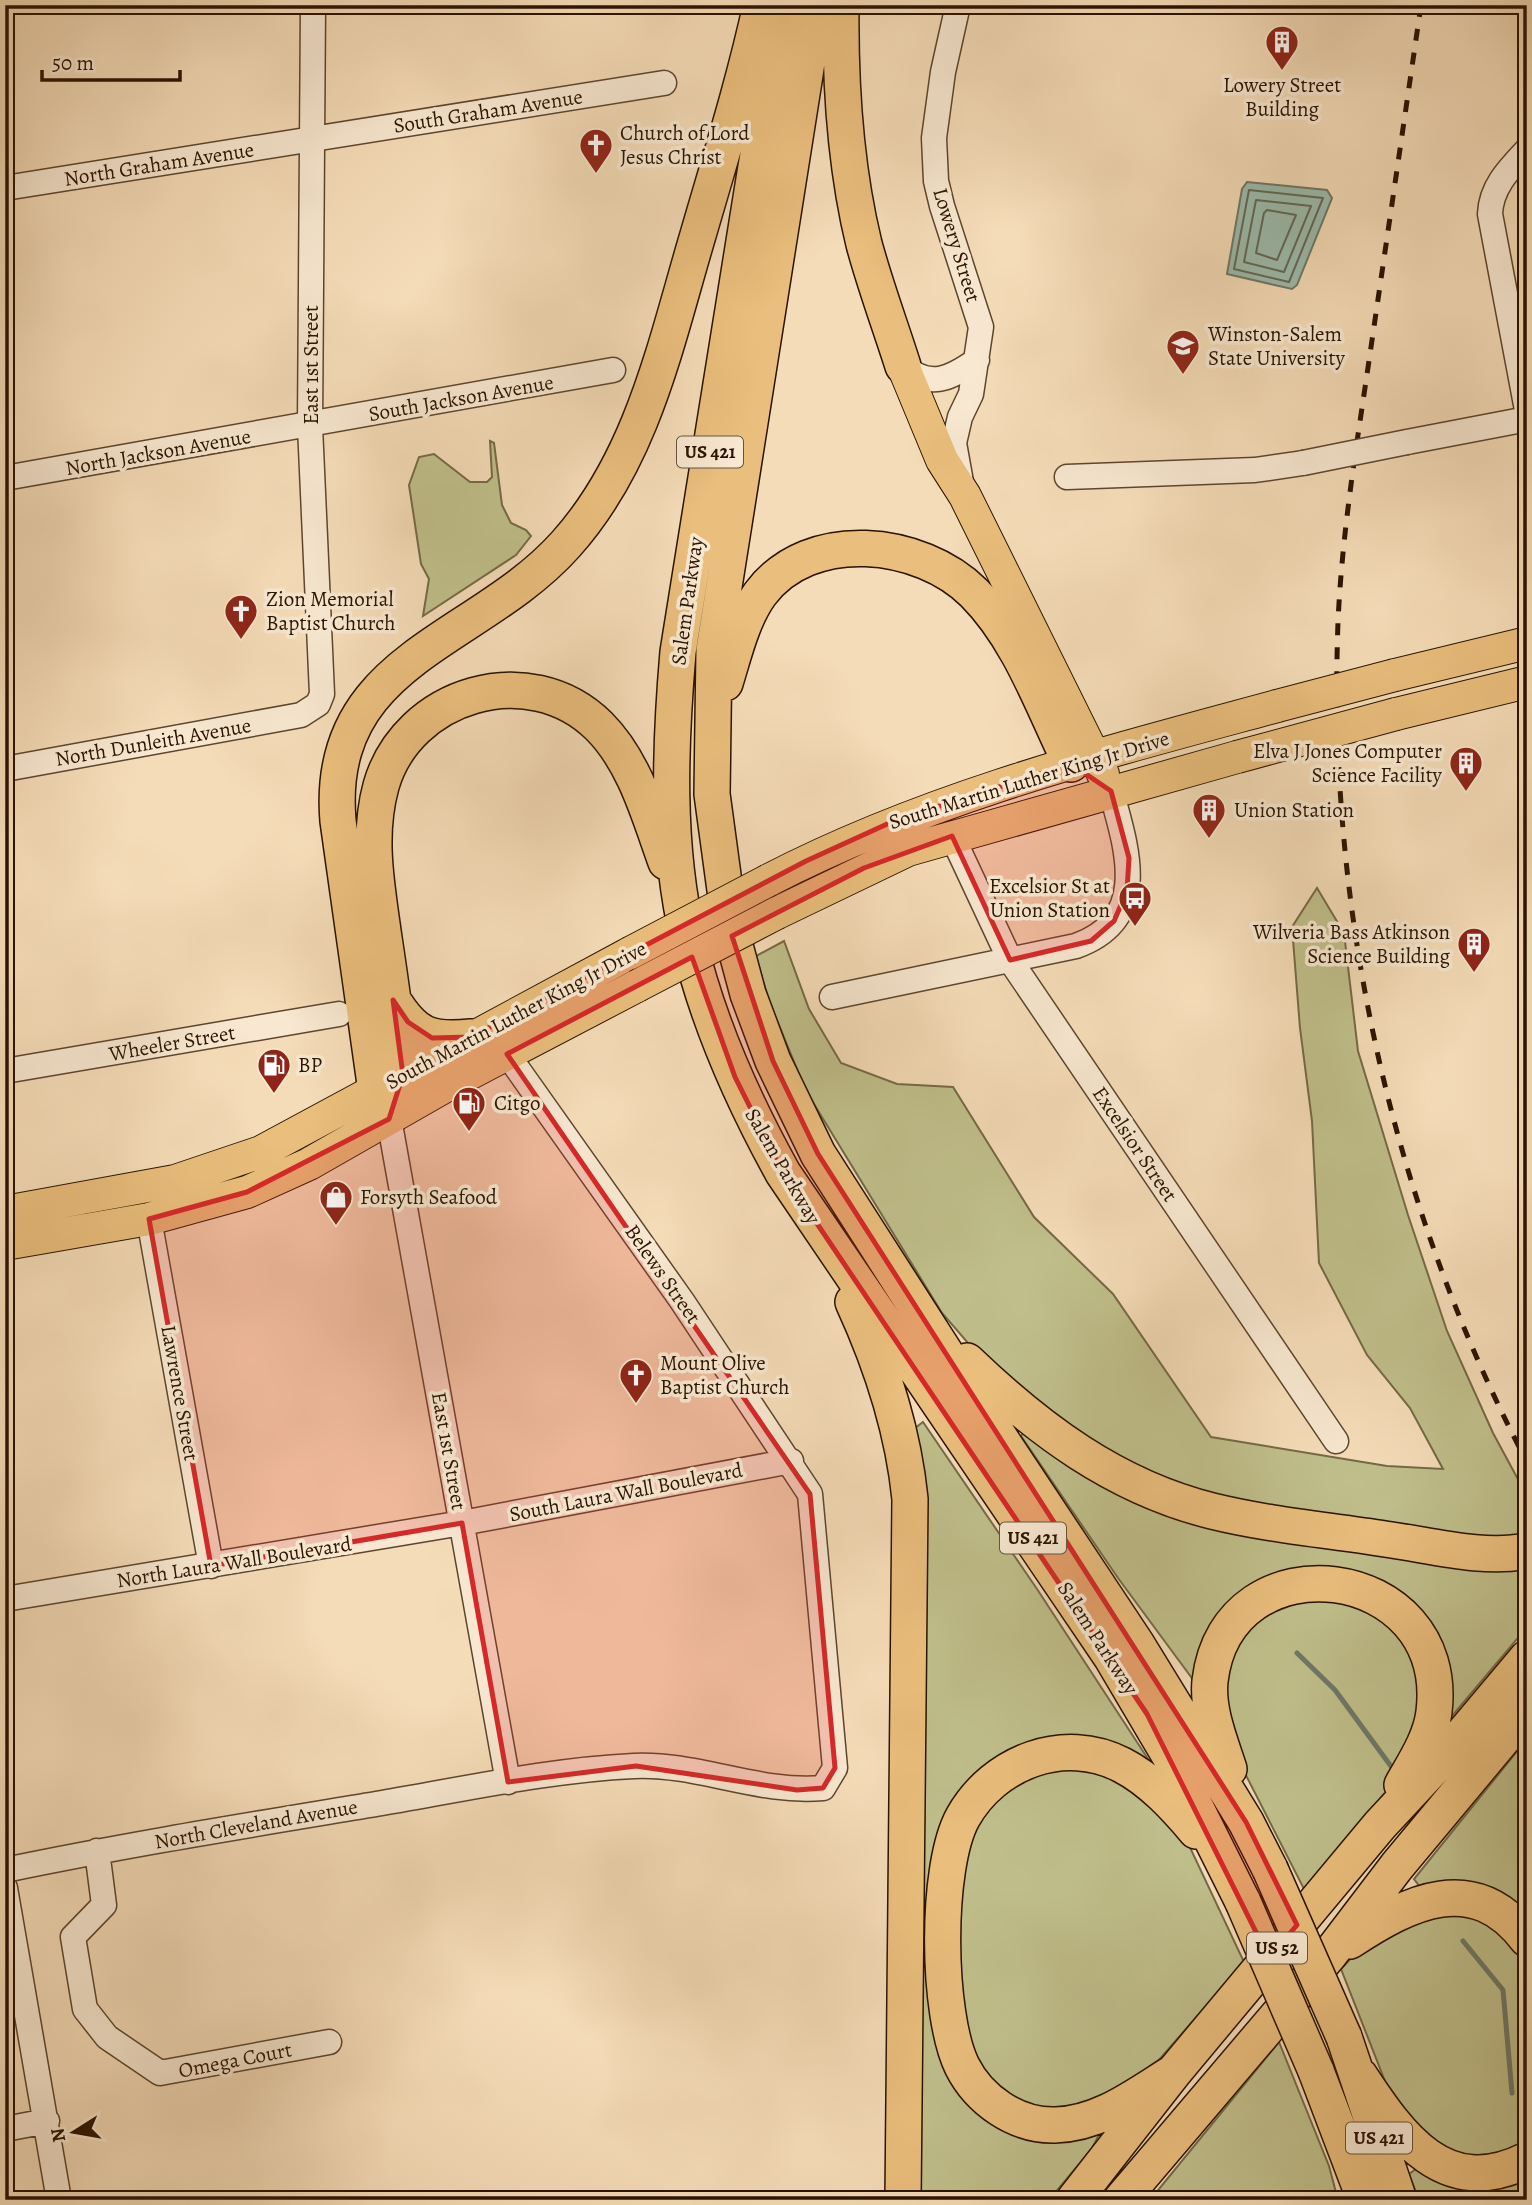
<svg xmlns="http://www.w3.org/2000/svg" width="1532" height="2205" font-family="Alegreya,serif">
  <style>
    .green { fill: #c0bf8b; stroke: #756946; stroke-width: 2 }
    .water { fill: #9cbcae; stroke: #6e7868; stroke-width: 2 }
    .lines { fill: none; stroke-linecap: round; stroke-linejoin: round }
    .shore { stroke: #636857; stroke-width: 2 }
    .stream { stroke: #6e7868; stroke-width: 5 }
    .minor-casing { stroke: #5d452e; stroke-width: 27 }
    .major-casing { stroke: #2a1300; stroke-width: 34 }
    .highway-casing { stroke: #2a1300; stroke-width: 38 }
    .minor { stroke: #f8e8d1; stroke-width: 24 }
    .major { stroke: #eabe7c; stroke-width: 32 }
    .highway { stroke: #eabe7c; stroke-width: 35 }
    .rail { stroke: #2a1300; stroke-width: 5; stroke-dasharray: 12 12; stroke-linecap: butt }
    .minor-bridge-casing { stroke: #5d452e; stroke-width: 27; stroke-linecap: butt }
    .major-bridge-casing { stroke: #2a1300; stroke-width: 34; stroke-linecap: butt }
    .highway-bridge-casing { stroke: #2a1300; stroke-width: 38; stroke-linecap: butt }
    .minor-bridge { stroke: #f8e8d1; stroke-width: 24 }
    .major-bridge { stroke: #eabe7c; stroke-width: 32 }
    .highway-bridge { stroke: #eabe7c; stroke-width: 35 }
    .marked { fill: #d62828; fill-opacity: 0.2; stroke: #d62828; stroke-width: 5; stroke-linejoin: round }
    .labels { text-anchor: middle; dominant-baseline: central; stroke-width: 7; stroke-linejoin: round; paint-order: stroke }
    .shield { fill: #f8e8d1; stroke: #68533f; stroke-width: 2 }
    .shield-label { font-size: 19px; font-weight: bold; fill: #2a1300 }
    .poi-label { font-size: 21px; fill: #2a1300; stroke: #f8e8d1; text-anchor: start }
    .street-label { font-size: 21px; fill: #2a1300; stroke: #f8e8d1 }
  </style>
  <rect width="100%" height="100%" fill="#f5dcb8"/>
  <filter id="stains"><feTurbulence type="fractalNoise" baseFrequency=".00286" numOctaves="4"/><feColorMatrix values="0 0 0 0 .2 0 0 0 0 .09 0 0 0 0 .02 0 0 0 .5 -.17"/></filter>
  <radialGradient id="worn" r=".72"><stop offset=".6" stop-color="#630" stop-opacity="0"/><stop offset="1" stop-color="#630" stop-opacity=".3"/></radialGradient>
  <!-- green -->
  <path class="green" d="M490,441L494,443L502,505L511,523L526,530L531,536L516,555L423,616L429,579L421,564L409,485L419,457L434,454L470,482H487L492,477Z
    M1317,888L1344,933L1358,1051L1408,1215L1447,1331L1493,1433L1527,1496V1538L1493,1540L1226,1500L1165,1482L1100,1450L974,1350L942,1313L806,1091L769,1001L756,956L784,941L809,1009L841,1063L897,1084L953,1087L1034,1217L1113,1294L1211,1437L1387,1466L1443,1469L1410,1408L1367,1355L1319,1263L1312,1121L1300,1028L1292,927Z
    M923,1422L1037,1589L1150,1762L1146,1765L1077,1741L950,1815L963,2087L1100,2133L1091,2150L1049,2200H913L914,1429Z
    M1026,1429L1158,1504L1527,1560V1627L1436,1735L1433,1636L1293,1575L1194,1681L1118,1578L1021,1436Z
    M1326,1592L1399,1627L1425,1694L1396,1774L1384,1794L1304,1889L1229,1742L1220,1678L1250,1621Z
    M1527,1739V1924L1420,1887L1414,1879Z
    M1030,1770H1110L1187,1841L1244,1962L1152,2068L1106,2101L1053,2114L996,2092L966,2048L956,1900L977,1814Z
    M1482,1914L1527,1956V2147L1501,2160L1440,2151L1392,2099L1341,1969L1357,1952L1410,1916Z
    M1279,2042L1329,2166L1338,2200H1150Z
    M1420,2166L1527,2173V2200H1419L1409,2174Z"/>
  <!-- water -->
  <path class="water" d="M1247,182L1327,190L1332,198L1297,285L1292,289L1227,274L1242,189Z"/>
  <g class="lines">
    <!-- shore -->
    <path class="shore" d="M1249,190L1323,198L1289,282L1234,269Z
      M1256,200L1311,206L1284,272L1244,262Z
      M1267,210L1296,215L1277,260L1256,253L1264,213Z"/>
    <!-- stream -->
    <path class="stream" d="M1297,1653L1335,1690L1393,1769
      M1463,1941L1503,1990L1512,2093"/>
    <defs>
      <path id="minor" d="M958,5L943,72L934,138L936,181L942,206L981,327L971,394L960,417L954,443L961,482
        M1527,150C1509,169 1491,187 1490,214L1527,410
        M5,188L664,83
        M903,366C930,389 950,379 977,360
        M1407,442L1527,419
        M1067,477L1255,470L1303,463
        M5,478L613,370
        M5,769L301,715L318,704L322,694L310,426L313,5
        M952,836L1010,960L1336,1441
        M832,997L1076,946C1151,919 1127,849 1111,791
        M5,1071L339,1014
        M389,1119L508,1782
        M149,1219L211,1566
        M5,1599L462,1523L791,1461
        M97,1851L104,1905L73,1937L85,2009L107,2037L160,2073L329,2042
        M5,1870C130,1844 256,1824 382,1803C465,1789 549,1770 634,1766C698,1763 759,1794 823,1788L835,1768L810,1494L682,1301L507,1054
        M5,1888L59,2200
        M5,2129L47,2121"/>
      <path id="major" d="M903,366L942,460L965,496L1103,774
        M1395,675L1527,643
        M1396,714L1527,682
        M769,880C929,797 1104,753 1277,706
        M777,913L908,850L1237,757
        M5,1212L175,1181L261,1152L630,953
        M5,1244L149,1219L247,1192L309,1164L442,1088L637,986"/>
      <path id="highway" d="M782,5L678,652C670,745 666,846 688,938C707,1021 742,1099 783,1173L1112,1658L1171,1758L1243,1902
        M816,5L714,650L712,794L730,927L748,994L773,1061L818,1154L998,1435L1136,1643L1246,1822L1270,1869
        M841,5C840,85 845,166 864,244C875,285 890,325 903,366
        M725,683C734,654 742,619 760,594C810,527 921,540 974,593C1020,639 1043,707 1071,764
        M393,1000C415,1036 431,1041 471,1037
        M403,1075C397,1029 391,984 384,938C377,887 367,837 381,786C407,694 529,657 599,726C635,762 649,815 666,862
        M376,1091L338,821C324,658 478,643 566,544C643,458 666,342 698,235C720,159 744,83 761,5
        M853,1302C882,1365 903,1429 910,1499L903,2200
        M967,1361C1038,1429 1115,1487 1212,1511C1269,1525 1328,1530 1385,1539C1430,1545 1482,1560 1527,1551
        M1229,1769C1220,1741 1207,1710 1210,1681C1227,1534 1452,1561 1434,1712C1431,1738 1415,1762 1402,1785
        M1350,1941C1409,1902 1474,1869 1527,1939
        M1344,2037L1399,2200
        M1316,2071L1365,2200
        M1174,2072C1137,2095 1100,2124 1055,2125C1016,2126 979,2100 962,2066C937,2015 935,1867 963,1817C994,1762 1064,1735 1122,1765C1151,1780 1175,1806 1196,1831
        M1360,2076C1400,2137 1445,2201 1527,2160
        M1074,2200L1174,2072L1380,1825L1448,1752L1527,1658
        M1121,2200L1330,1954L1397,1866L1527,1710"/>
    </defs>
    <!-- minor casing -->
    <use href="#minor" class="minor-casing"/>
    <!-- major casing -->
    <use href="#major" class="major-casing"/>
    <!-- highway casing -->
    <use href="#highway" class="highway-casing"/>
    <!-- minor -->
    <use href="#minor" class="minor"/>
    <!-- major -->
    <use href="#major" class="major"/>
    <!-- highway -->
    <use href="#highway" class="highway"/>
    <!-- rail -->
    <path class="rail" d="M1421,5C1404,122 1387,238 1370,354C1357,443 1342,532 1338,622C1327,911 1392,1206 1527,1462"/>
    <defs>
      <path id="minor-bridge" d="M1303,463L1407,442"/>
      <path id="major-bridge" d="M1277,706L1395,675
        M1237,757L1396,714
        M630,953L769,880
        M637,986L777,913"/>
      <path id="highway-bridge" d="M1270,1869L1344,2037
        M1243,1902L1316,2071"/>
    </defs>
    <!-- minor-bridge casing -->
    <use href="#minor-bridge" class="minor-bridge-casing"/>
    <!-- major-bridge casing -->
    <use href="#major-bridge" class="major-bridge-casing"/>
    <!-- highway-bridge casing -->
    <use href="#highway-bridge" class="highway-bridge-casing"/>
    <!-- minor-bridge -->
    <use href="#minor-bridge" class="minor-bridge"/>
    <!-- major-bridge -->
    <use href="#major-bridge" class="major-bridge"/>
    <!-- highway-bridge -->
    <use href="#highway-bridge" class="highway-bridge"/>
  </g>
  <!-- marked area -->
  <path class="marked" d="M1071,764L1111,791L1129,858L1127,891L1114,921L1091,941L1010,960L952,836L864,868L732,936L773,1061L818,1154L1246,1822L1297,1925L1269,1958L1147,1714L783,1173L735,1077L692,957L507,1054L810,1494L835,1768L823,1788L797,1790L636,1766L508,1782L462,1523L211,1566L149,1219L247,1192L389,1119L403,1075L393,1000L408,1022L432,1038L471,1037L806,861L896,820Z"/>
  <!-- icons -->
  <defs>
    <symbol id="building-pin" viewBox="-11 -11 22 30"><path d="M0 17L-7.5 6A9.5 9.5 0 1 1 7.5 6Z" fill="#8f2418" stroke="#f8e8d1"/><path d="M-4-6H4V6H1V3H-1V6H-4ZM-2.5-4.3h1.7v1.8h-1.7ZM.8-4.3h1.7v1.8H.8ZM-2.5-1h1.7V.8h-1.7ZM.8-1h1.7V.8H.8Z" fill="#fff"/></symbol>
    <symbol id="church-pin" viewBox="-11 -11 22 30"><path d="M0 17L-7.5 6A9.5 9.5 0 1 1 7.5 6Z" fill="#8f2418" stroke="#f8e8d1"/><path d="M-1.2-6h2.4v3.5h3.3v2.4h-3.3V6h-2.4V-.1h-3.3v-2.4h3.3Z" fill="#fff"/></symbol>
    <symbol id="university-pin" viewBox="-11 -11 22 30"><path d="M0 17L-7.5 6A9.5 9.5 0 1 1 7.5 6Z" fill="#8f2418" stroke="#f8e8d1"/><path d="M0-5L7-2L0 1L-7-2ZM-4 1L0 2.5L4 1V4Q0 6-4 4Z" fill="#fff"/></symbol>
    <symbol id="bus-pin" viewBox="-11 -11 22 30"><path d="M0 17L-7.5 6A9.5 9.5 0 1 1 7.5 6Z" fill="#8f2418" stroke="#f8e8d1"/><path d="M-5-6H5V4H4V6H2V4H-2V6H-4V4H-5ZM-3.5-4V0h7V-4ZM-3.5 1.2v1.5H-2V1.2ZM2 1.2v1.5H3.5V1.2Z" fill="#fff"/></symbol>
    <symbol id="fuel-pin" viewBox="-11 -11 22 30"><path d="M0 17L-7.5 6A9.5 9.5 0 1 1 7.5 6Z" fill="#8f2418" stroke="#f8e8d1"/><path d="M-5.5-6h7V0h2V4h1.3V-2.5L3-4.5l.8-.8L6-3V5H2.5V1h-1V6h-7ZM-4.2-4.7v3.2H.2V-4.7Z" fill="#fff"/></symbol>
    <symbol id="shop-pin" viewBox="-11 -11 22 30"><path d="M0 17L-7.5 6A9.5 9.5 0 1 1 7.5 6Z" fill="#8f2418" stroke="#f8e8d1"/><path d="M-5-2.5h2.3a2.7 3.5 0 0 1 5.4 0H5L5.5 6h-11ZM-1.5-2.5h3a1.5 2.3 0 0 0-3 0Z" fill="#fff"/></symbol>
  </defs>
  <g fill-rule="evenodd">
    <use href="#building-pin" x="1263" y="23" width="38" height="52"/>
    <use href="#church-pin" x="577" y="126" width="38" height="52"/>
    <use href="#university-pin" x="1164" y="327" width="38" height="52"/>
    <use href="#church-pin" x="222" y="592" width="38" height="52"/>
    <use href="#building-pin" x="1447" y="744" width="38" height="52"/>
    <use href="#building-pin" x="1190" y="791" width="38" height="52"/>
    <use href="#bus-pin" x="1116" y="879" width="38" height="52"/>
    <use href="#building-pin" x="1455" y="925" width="38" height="52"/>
    <use href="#fuel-pin" x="255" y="1046" width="38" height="52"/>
    <use href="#fuel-pin" x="450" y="1084" width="38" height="52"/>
    <use href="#shop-pin" x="317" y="1178" width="38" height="52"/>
    <use href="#church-pin" x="617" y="1356" width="38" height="52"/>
  </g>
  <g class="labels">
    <!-- shield labels -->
    <g class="shield">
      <rect x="677" y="436.5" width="66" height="31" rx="5"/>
      <rect x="1000" y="1522.5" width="66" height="31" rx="5"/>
      <rect x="1247" y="1932.5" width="60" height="31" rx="5"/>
      <rect x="1346" y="2122.5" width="66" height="31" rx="5"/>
    </g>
    <g class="shield-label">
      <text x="710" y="452">US 421</text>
      <text x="1033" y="1538">US 421</text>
      <text x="1277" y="1948">US 52</text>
      <text x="1379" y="2138">US 421</text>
    </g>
    <!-- poi labels -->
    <g class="poi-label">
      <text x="1282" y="85" text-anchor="middle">Lowery Street<tspan x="1282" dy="24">Building</tspan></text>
      <text x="620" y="133">Church of Lord<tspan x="620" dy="24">Jesus Christ</tspan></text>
      <text x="1208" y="334">Winston-Salem<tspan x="1208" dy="24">State University</tspan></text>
      <text x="266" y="599">Zion Memorial<tspan x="266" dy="24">Baptist Church</tspan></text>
      <text x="1442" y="751" text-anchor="end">Elva J Jones Computer<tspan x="1442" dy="24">Science Facility</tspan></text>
      <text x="1234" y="810">Union Station</text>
      <text x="1110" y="886" text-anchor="end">Excelsior St at<tspan x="1110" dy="24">Union Station</tspan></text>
      <text x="1450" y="932" text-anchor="end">Wilveria Bass Atkinson<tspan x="1450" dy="24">Science Building</tspan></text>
      <text x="298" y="1065">BP</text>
      <text x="494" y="1103">Citgo</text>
      <text x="360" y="1197">Forsyth Seafood</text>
      <text x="660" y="1363">Mount Olive<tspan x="660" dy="24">Baptist Church</tspan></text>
    </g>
    <!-- street labels -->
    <g class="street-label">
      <text transform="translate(488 111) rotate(-9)">South Graham Avenue</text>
      <text transform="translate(159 164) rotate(-9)">North Graham Avenue</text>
      <text transform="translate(957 245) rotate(73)">Lowery Street</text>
      <text transform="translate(311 365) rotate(-90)">East 1st Street</text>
      <text transform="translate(461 398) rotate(-10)">South Jackson Avenue</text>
      <text transform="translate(158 452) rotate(-10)">North Jackson Avenue</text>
      <text transform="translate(687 601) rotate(-82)">Salem Parkway</text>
      <text transform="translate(153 742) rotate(-10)">North Dunleith Avenue</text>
      <text transform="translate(1029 780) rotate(-17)">South Martin Luther King Jr Drive</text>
      <text transform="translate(516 1015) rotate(-28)">South Martin Luther King Jr Drive</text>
      <text transform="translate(172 1043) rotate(-10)">Wheeler Street</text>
      <text transform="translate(1135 1144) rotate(56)">Excelsior Street</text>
      <text transform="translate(783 1166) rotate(60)">Salem Parkway</text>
      <text transform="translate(663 1274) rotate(55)">Belews Street</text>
      <text transform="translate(180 1393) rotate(80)">Lawrence Street</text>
      <text transform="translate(449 1451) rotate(80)">East 1st Street</text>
      <text transform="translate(626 1492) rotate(-11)">South Laura Wall Boulevard</text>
      <text transform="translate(234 1562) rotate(-9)">North Laura Wall Boulevard</text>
      <text transform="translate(1098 1638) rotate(57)">Salem Parkway</text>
      <text transform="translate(256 1824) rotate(-10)">North Cleveland Avenue</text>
      <text transform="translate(235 2060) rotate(-11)">Omega Court</text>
    </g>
  </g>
  <!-- margin -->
  <rect width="1532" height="2205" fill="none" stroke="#f5dcb8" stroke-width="28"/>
  <rect x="7" y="7" width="1518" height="2191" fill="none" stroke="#2a1300" stroke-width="3.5"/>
  <rect x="14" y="14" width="1504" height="2177" fill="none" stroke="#2a1300" stroke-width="2"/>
  <!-- north arrow -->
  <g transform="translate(74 2132) rotate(259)" stroke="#f8e8d1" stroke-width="5" paint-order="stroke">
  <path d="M0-5L12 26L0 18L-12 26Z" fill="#2a1300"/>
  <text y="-10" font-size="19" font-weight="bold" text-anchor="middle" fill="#2a1300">N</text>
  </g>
  <!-- scale -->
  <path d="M42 70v10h138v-10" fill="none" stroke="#2a1300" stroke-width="3.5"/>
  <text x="52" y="70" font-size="21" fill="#2a1300" stroke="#f8e8d1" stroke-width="5" paint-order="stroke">50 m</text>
  <rect width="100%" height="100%" filter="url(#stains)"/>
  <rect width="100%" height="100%" fill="url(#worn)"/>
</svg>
